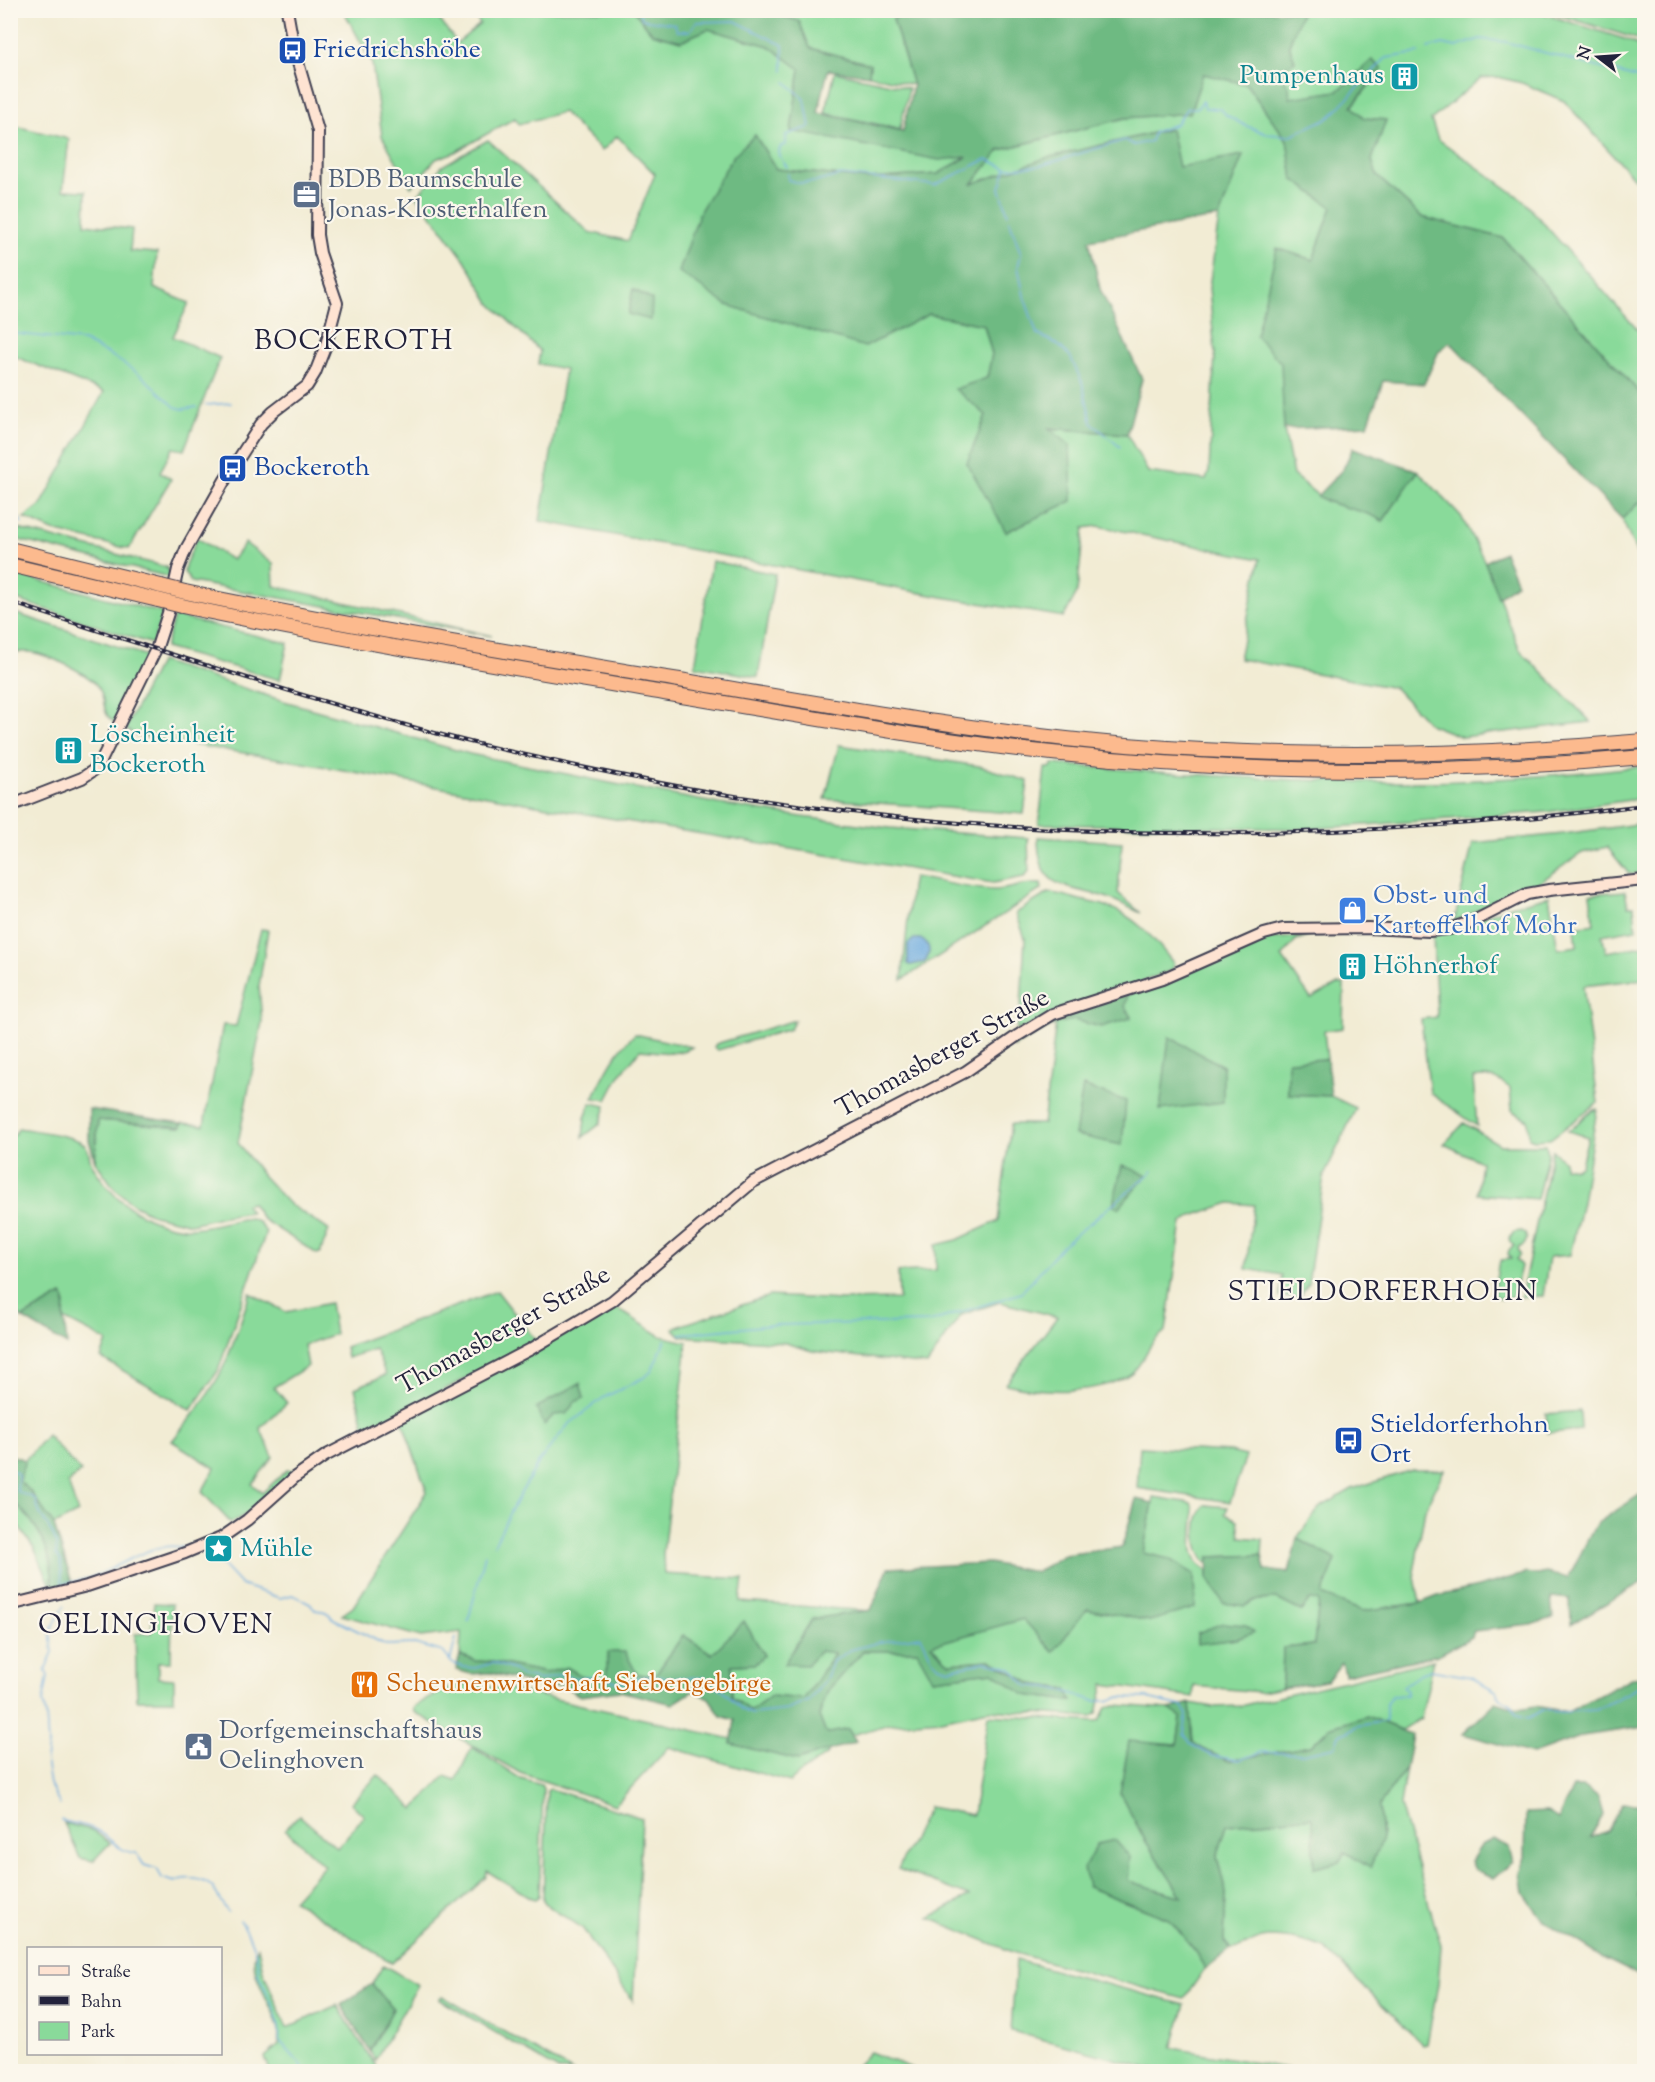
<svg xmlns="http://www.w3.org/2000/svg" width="1655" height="2082" font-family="'Sorts Mill Goudy',serif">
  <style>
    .green { fill: #89da9a; stroke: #567e6a; stroke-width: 1.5; fill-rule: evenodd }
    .forest { fill: #6eba82; stroke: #486e5e; stroke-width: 1.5 }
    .water { fill: #6dabdf; stroke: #48668d; stroke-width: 1.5 }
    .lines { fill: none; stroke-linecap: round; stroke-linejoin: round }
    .stream { stroke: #6dabdf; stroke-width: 1.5 }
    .secondary-casing { stroke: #414052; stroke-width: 14 }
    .highway-casing { stroke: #414052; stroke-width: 16 }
    .secondary { stroke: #fee3d2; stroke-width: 10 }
    .highway { stroke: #fcba8e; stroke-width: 14 }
    .rail-casing { stroke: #22223b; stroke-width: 4 }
    .rail { stroke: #fbf7ec; stroke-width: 1.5; stroke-dasharray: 4.5; stroke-linecap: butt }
    .highway-bridge-casing { stroke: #414052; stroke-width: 16; stroke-linecap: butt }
    .highway-bridge { stroke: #fcba8e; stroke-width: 14 }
    .labels { text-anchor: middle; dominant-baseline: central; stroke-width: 4.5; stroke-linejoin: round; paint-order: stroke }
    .transit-label { font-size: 26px; fill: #164399; stroke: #fbf7ec; text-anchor: start }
    .culture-label { font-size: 26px; fill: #0d838f; stroke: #fbf7ec; text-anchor: start }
    .service-label { font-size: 26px; fill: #4e5e75; stroke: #fbf7ec; text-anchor: start }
    .shop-label { font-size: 26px; fill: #366cbe; stroke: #fbf7ec; text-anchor: start }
    .street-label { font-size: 26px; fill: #22223b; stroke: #fbf7ec }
    .food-label { font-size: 26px; fill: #c56008; stroke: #fbf7ec; text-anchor: start }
    .quarter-label { font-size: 28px; letter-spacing: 1.5px; fill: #22223b; stroke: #fbf7ec }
  </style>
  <rect width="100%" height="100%" fill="#fbf7ec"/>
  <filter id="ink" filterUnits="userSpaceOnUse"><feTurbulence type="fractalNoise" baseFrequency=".0167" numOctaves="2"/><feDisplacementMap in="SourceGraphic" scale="12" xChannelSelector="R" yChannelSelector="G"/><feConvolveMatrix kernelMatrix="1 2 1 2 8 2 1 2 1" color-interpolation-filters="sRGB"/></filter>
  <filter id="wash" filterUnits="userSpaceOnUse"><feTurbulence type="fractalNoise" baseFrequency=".008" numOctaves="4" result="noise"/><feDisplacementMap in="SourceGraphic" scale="24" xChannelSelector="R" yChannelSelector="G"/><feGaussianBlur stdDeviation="1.35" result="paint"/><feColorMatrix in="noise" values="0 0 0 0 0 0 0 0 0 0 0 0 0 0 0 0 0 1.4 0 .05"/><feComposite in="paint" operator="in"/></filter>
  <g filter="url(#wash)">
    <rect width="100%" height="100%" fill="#f2ecd4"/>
    <!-- green -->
    <path class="green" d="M349,11H433L457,43L480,24L471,11H634L652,33L681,41L708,29L769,46L800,69L791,131L969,156L938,174L868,179L776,169L755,135L865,347L929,314L984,325L992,354L987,378L956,389L986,415L967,463L1047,428L1127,434L1148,472L1206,480L1209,471L1215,354L1209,288L1219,217L1243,155L1179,167L1170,129L1046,158L971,185L1000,150L1125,118L1190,113L1203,73L1246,84L1287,140L1293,179L1332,207L1313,260L1278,249L1284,429L1293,475L1325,501L1371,514L1383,521L1418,471L1461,516L1485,562L1520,650L1591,722L1462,737L1429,724L1395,688L1239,659L1260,559L1098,526L1084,528L1077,592L1064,617L942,597L540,521L565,369L538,364L540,351L490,303L465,260L417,196L442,166L488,140L589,232L628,241L655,174L617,136L602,151L563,112L519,124L515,118L455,152L436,159L411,187L382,136L372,63L346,15Z
      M777,11H907L893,19L913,85L869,75L870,64L810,48L799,21L781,16Z
      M1302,11H1534L1628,40L1644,49V189L1564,101L1522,83L1498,77L1481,78L1431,120L1438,139L1523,200L1644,337V398L1503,238L1422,217L1377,176L1372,160L1386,120L1364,118L1352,107L1382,69L1372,60L1338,91L1290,99L1279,70L1295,61L1289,45Z
      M1546,11H1644V42L1631,37Z
      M835,72L909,88L900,129L825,113Z
      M11,125L69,139L63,190L86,191L85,224L132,229L130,251L157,253L154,288L189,303L173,337L220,358L184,450L173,448L160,472L171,479L129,549L53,531L24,518L41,505L104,392L11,355Z
      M1641,500H1644V570L1622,519Z
      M11,527L166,567L173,578L11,538Z
      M197,538L232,560L245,543L273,564L274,586L492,636L191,582L184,572L185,565Z
      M712,561L775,574L758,677L695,666Z
      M10,573L163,613L152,644L11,598Z
      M11,612L147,656L115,722C102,717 106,701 100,690C91,673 48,655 30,652C23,652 17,652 11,652Z
      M174,616L288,643L280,680L165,648Z
      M160,661L284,701L470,754L610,783L719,804L802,817L890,828L1028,838L1029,871L1024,877L993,883L648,825L293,761L138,736L125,729Z
      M839,745L979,766L1028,781L1024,814L825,799Z
      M1053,764C1176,774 1298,783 1422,782C1496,781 1571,774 1644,766V798L1547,812L1309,829L1039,824L1045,768H1050Z
      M1644,815V873L1629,874L1607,847L1582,853L1531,888L1512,893L1454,922L1473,843L1563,834L1638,824V816Z
      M1038,837L1122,842L1118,893L1141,913C1128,907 1116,900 1102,896C1061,885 1038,888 1038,837Z
      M913,877C939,881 967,889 994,890C1010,890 1025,882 1041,884L1042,889L902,980L911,887Z
      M1625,891L1628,906H1634L1636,929L1602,935L1606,952L1644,946V979L1583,986L1598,1103L1550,1139L1534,1140L1529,1138L1528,1120L1512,1110L1510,1088C1497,1078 1489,1075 1473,1078L1477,1126L1430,1093L1421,1019L1437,1017L1433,936L1511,906L1549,896L1558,949L1577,946L1575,927L1594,924L1590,894Z
      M1048,893C1060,893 1069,897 1080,900C1088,902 1095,903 1103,905C1135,915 1154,938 1174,964L1172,970L1016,1031L1021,1005L1025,938L1016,913Z
      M261,929L268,930L259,986L262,1022L238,1143L263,1176L289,1204L329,1230L320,1253L317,1254L262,1219L252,1203L245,1205L251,1212L224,1216L191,1224L154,1215L133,1204L114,1188L95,1161L98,1120L180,1127L182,1123L204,1125L223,1025L236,1026Z
      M1309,936L1296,940L1282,957L1311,999L1338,984H1344L1343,1028L1324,1031L1327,1059L1288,1061V1094L1331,1096L1356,1108L1324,1176L1308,1284L1299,1298L1280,1296L1282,1275L1246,1269L1254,1205L1230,1203L1192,1216L1182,1223L1166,1331C1162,1334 1158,1337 1155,1340C1145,1351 1142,1366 1130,1374C1100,1395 1041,1393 1006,1384L1057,1317L1000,1302L961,1315L927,1365L812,1351L785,1343L681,1336L673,1328L769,1296L842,1300L899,1299L898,1272L936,1270V1245L957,1240L998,1221L1011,1124H1043L1056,1023L1074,1020L1101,1027L1131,1017L1125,1006L1128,994L1264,939Z
      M795,1020L790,1029L718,1050L714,1047L716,1044Z
      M635,1034L692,1047C676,1057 658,1051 640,1050L620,1075L607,1100L593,1098C604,1076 615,1051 635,1034Z
      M591,1103L606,1106L600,1124L583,1137L585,1118Z
      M1597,1109L1582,1202L1570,1255L1549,1257L1543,1296L1521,1297L1552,1150L1564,1161V1167L1576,1169L1581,1165L1588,1137L1568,1131L1592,1111Z
      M1464,1123L1500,1145H1546L1548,1153L1537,1199L1477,1194L1481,1162L1444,1144Z
      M19,1128C33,1131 77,1135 85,1145C89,1149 89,1157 91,1162C93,1166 96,1170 98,1174C116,1203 150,1225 184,1228C206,1230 229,1219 251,1218L258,1221L266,1232L218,1371L191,1410L101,1358L107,1341L64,1319L65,1300L62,1295L22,1318L11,1306L10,1140Z
      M1521,1231L1525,1234L1527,1239L1524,1245L1518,1248L1520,1255L1516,1259L1521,1266L1515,1292L1510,1298L1501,1299L1495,1296L1494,1293L1498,1265L1501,1260L1511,1259L1508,1254L1509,1250L1514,1246C1509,1242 1509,1237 1514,1232Z
      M497,1291L537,1342L370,1428L364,1426L355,1388L386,1375L375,1349L347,1358L345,1347Z
      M250,1293L286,1312L330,1303L335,1334L304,1345L308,1366L274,1387L287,1403L260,1428L273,1457L252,1484L262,1493L287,1470H297L245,1515L231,1523L202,1492L215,1468L172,1441C191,1418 210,1395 223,1368C234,1344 242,1318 250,1293Z
      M613,1306L661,1336L687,1342L663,1554L664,1574L743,1579L740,1602L871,1611L812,1620L820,1651L835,1652L804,1699L771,1696L751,1711L732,1697V1665L755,1664L712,1654L683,1635L655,1676L637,1674L606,1679L583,1677L567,1667L546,1673L493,1662L476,1661L460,1655L461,1632L421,1637L342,1615L353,1607L427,1492L402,1420Z
      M1580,1411L1581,1430L1548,1433L1546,1414Z
      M47,1435L81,1472L68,1483L78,1513L54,1525L30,1491L19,1481L25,1460Z
      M1140,1447L1230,1452L1246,1456L1230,1502L1137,1488Z
      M1412,1470H1444L1425,1509L1414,1572L1420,1603L1362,1611L1321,1595L1335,1560L1297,1538L1319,1508L1352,1489Z
      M1154,1497L1191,1503C1199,1518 1186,1546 1197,1561C1199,1565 1205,1568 1208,1571V1579L1255,1600L1277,1599L1301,1611L1310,1599L1319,1601L1314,1645L1283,1648L1282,1688L1260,1692L1194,1686L1193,1697L1104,1684L1097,1713L1092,1717L988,1710L941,1720L890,1724L852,1735L848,1729L826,1734L819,1716L828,1690L862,1651H918L933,1679L993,1672L1025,1695L1071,1701L1067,1689L1032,1684L991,1660L949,1663L931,1645L1023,1619L1087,1609L1150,1621L1169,1559L1143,1553ZM1254,1632L1236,1639L1197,1643L1198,1633Z
      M10,1500C38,1522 54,1552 52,1588L34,1548L15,1521H11Z
      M1205,1505L1228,1507L1225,1514L1238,1520L1240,1537L1263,1539L1262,1555L1209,1557L1208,1564C1193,1551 1193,1519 1205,1505Z
      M154,1603L172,1604L171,1662H158V1678L174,1679V1700H137L135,1634L151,1633Z
      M1434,1660L1421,1718L1401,1730L1367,1716L1329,1728L1311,1746L1228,1761L1199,1747L1193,1742L1190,1703L1214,1707L1240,1706Z
      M461,1685L502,1687L732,1739L731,1744L798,1760L829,1749L827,1754L799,1774L790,1782L669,1747L615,1805L520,1773L414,1712L413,1709L416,1705L451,1687Z
      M1116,1705L1169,1709L1181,1717L1177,1745L1120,1793L1145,1840L1183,1897L1128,1881L1088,1887L1169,1919L1197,1953L1205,1969L1184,1999L1015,1953L929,1918L969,1896L898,1869L929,1807L973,1815L988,1715L1097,1722L1100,1720L1106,1707Z
      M472,1747L521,1779L541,1785L543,1789L539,1896L535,1899L531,1898L487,1871L486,1877L392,1963L293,1900L324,1866L285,1829L299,1815L337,1848L364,1816L351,1803L378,1775L414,1809L445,1776L456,1780Z
      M1406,1768L1400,1805L1441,1946L1438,1984L1427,2044L1423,2045L1324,1948C1309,1942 1277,1934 1262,1938C1250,1941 1245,1949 1231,1949L1224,1941L1226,1893L1217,1857L1227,1825L1313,1817L1345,1852L1382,1838L1379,1806Z
      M550,1789L642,1818L633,2001L583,1929C572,1919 550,1911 543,1900L547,1791Z
      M64,1823L92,1830L110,1843L93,1861L80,1858Z
      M258,1947L263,1971L287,2028L337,2005L379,2071H270L265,2057L279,2045C278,2040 279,2036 279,2031C276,2006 243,1972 258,1947Z
      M1016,1960L1185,2005L1172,2048L1303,2071H1159L1011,2031Z
      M383,1965L418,1985L375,2060L370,2051L393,2009L372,1984Z
      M442,1996L572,2071H560L439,1999Z
      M870,2052L914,2069L913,2071H852Z"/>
    <!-- forest -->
    <path class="forest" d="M634,11H761L799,21L810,48L870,64L869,75L828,70L818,113L903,131L913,85L893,19L907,11H1302L1289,45L1295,61L1279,71L1289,87L1290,98L1338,91L1372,60L1382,69L1352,106L1364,118L1386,120L1372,160L1377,176L1422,217L1503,238L1644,398V448L1642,450L1644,453V500L1641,501L1622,519L1450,342L1439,351L1424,384L1383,381L1368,425L1284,429L1281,363L1256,336L1277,248L1313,260L1332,207L1293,179L1287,140L1246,84L1203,74L1190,113L1125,118L1000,150L972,184L1046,158L1171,129L1179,167L1243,155L1219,217L1089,240L1100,289L1142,379L1127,434L1049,428L1070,445L1072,501L1006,532L967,463L986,415L955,389L987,378L992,354L984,325L929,314L865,347L727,305L679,272L700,211L734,155L755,135L776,169L868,179L938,174L967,157L939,160L791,131L800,69L769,46L708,29L681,41L652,33Z
      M633,289L652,300L651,320L628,314Z
      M1353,448L1418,471L1383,521C1362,508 1337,509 1317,496L1343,469Z
      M1504,552L1517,583L1498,597L1485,562Z
      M1128,994L1125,1006L1131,1018L1101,1027L1074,1020L1057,1023L1014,1047L1011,1044L1044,1022Z
      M1169,1037L1223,1066V1102L1160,1110Z
      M1327,1059L1331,1096L1288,1094V1061Z
      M1083,1086L1126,1101L1122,1145L1075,1135Z
      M89,1109L182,1123L181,1127L98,1120L95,1161L89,1140Z
      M1122,1165L1147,1175L1119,1208L1113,1205Z
      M62,1295L65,1300L64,1319L67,1345L22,1318Z
      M580,1383L584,1398L575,1402L566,1414L554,1415L544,1425L536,1408Z
      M10,1455L25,1460L19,1481L30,1491L54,1525L72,1583L52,1588C54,1553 38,1522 11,1500Z
      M1644,1492V1581L1571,1624L1570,1599L1551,1597L1553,1618L1531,1625L1474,1631L1472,1637L1438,1655L1345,1675L1342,1662L1327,1681L1282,1688L1283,1648L1314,1645L1319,1601L1310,1600L1301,1611L1277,1599L1255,1600L1245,1606L1223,1603L1208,1578L1209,1557L1262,1555L1265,1570L1289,1573L1297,1538L1336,1560L1322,1595L1362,1611L1420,1603L1438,1596L1478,1587L1527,1573L1538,1575L1546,1573L1568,1578L1596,1524Z
      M1136,1499L1153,1503L1143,1553L1169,1559L1194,1574L1195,1608L1150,1621L1087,1609L1053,1652L1023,1619L931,1645L949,1663L990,1660L1032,1684L1067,1689L1072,1701L1025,1695L993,1672L933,1679L917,1651H863L828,1690L819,1716L826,1734L848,1729L856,1742L798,1760L731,1744L735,1720L721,1716L709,1698L693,1691L673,1704L620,1691L580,1696L562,1685L542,1687L491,1673L471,1674L456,1670L460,1655L476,1661L493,1662L546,1673L567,1667L583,1677L606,1679L608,1652H625L637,1674L655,1676L683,1635L712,1654L744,1621L764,1655L755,1664L732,1665V1697L751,1711L771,1696L804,1699L835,1653L820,1651L807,1665L784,1664L812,1619L871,1610L888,1568L989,1563L1036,1572L1064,1555L1122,1547Z
      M1223,1623L1246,1625L1254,1632L1237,1639L1197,1644V1633Z
      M1644,1677V1727L1582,1736L1533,1754L1463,1734L1496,1702L1518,1709L1535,1706L1568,1712L1631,1678Z
      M1190,1703L1193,1742L1199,1747L1228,1761L1311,1746L1329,1728L1367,1716L1412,1735L1406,1768L1379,1806L1382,1838L1370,1868L1345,1852L1339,1862L1314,1868L1313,1817L1227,1825L1217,1857L1226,1893L1224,1941L1231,1949L1205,1969L1197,1953L1169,1919L1088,1887L1084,1868L1097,1844L1115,1840L1130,1857L1128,1881L1182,1897L1145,1840L1120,1793L1129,1741L1177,1745L1181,1717L1169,1709Z
      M1573,1787H1583L1598,1797L1603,1815L1590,1838L1607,1831L1623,1803L1644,1805V1880L1638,1896L1644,1908V1978L1605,1959L1544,1921L1523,1892L1520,1873L1525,1857L1526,1813L1547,1812L1558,1819Z
      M1494,1839L1509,1848L1513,1861L1493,1879L1475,1870L1471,1861L1482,1844Z
      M372,1984L393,2009L370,2051L341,2005Z"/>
    <!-- water -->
    <path class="water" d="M914,939H920C931,944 931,953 925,962L911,965L908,964V944Z"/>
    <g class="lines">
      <!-- stream -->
      <path class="stream" d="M639,10L642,19L675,24L677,31H690L696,22L735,21L783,45V71
        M1428,48L1443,44L1456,47L1480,39L1506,42L1644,80
        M786,82L805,100L810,127L786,135V145L781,146C776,154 782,160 787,167
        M1006,169L1000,188L1008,214
        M788,174V180L799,183L816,182L841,175L935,185L987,159L1006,168L1039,166L1125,140L1134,145L1151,141L1154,132L1176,124L1187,108H1197L1203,101L1205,108L1221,109L1226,115L1244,125L1267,134L1289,136L1330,117L1386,58L1419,53
        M1009,219L1021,254L1018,267L1024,296L1037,334L1057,344L1070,356L1082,382L1092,423L1120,447
        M10,333L83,341L112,356L142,376L175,407L183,409L197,407
        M206,405L231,403
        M10,507L22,523
        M680,1334L772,1325L930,1322L1021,1293L1063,1245L1153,1171
        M10,1473L15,1471L18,1475L17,1491C23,1496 30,1494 36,1500C37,1520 60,1532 56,1554L61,1561L62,1583C70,1582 78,1581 86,1579C117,1571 151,1538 185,1548
        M494,1545L511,1510L540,1460L568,1425L603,1398L643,1378L651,1372L665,1340
        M201,1552L214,1556L241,1585L280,1598L292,1595L300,1598L310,1603L315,1610C323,1611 328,1611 332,1618L386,1645L415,1644L443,1652L452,1663L463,1667L475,1668L493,1663L514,1670L522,1676L540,1680L562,1675L574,1678L594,1677L622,1683L645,1677L705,1678L724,1691L741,1709L752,1714L787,1710L809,1701L826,1679L833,1661L850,1650L880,1642L921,1636L932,1659L939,1666L949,1669L985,1662L1004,1666L1011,1669L1028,1686L1047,1687L1068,1692L1094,1701H1110L1119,1697L1147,1698L1181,1706L1187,1714L1184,1734L1192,1745L1213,1756L1239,1760L1262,1752L1302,1754L1335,1747L1339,1735L1347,1732L1357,1726L1386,1721V1704L1391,1696L1406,1695L1407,1691L1403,1686L1422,1673L1431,1670L1471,1677L1496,1691L1500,1698L1511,1704L1518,1715L1529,1718L1542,1710L1562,1712L1596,1710L1637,1688H1644
        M468,1621L485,1555
        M450,1661L456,1638
        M60,1805L50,1785L46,1760L48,1745L46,1715L43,1702L48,1676L45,1670L53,1652L50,1632L64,1606
        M61,1820C71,1824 84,1824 94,1829C110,1836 117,1852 136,1853L144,1865L157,1869L162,1878L175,1882C185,1876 203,1878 212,1887C218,1894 221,1904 228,1912
        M240,1920C248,1931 261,1961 258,1974C267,1993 282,2019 279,2040L307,2072"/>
    </g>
  </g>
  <g filter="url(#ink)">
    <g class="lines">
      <defs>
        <path id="secondary" d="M10,806L82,778L94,770L102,759L157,647L168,613L178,569L186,549L225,480L261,424L273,412L307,386L315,373L326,345L337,303L320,253L317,235L318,131L294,49L287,10
          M10,1605L87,1586L185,1553L221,1538L247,1520L295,1477L325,1456L531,1349L612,1301L753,1182L965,1072L1017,1036L1053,1014L1162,979L1264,934L1283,929L1368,928L1429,931L1449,929L1474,921L1527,894L1549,890L1644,880"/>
        <path id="highway" d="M10,549L161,586
          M10,565L158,600
          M185,592C347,626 510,652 673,679C824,704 975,732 1127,745C1300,759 1472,756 1644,741
          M182,606C342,640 503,666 664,693C793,714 922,739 1052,753C1250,775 1447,775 1644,757"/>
      </defs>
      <!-- secondary casing -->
      <use href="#secondary" class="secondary-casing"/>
      <!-- highway casing -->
      <use href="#highway" class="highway-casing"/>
      <!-- secondary -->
      <use href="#secondary" class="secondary"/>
      <!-- highway -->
      <use href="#highway" class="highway"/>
      <defs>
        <path id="rail" d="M10,602C111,635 212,668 313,698C367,714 420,730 474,743C569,765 665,786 761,800C1055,844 1351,843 1644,805"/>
      </defs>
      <!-- rail casing -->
      <use href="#rail" class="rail-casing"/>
      <!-- rail -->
      <use href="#rail" class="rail"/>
      <defs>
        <path id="highway-bridge" d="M161,586L185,592
          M158,600L182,606"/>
      </defs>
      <!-- highway-bridge casing -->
      <use href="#highway-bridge" class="highway-bridge-casing"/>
      <!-- highway-bridge -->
      <use href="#highway-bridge" class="highway-bridge"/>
    </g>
  </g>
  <!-- icons -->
  <defs>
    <symbol id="bus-square" viewBox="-11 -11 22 22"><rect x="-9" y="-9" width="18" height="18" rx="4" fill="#1a4fb4" stroke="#fbf7ec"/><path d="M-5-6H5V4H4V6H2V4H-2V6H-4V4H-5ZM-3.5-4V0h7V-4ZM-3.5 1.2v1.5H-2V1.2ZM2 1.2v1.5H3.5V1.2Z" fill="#fff"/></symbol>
    <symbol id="building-square" viewBox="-11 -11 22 22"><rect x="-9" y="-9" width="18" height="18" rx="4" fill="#0f9aa8" stroke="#fbf7ec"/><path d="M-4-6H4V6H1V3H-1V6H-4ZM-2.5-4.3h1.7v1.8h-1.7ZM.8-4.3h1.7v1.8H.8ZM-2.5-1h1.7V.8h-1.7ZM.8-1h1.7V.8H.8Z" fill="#fff"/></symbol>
    <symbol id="office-square" viewBox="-11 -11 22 22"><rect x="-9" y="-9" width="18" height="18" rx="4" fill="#5c6f8a" stroke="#fbf7ec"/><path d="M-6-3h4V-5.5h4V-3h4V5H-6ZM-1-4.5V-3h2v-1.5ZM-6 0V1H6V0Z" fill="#fff"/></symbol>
    <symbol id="shop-square" viewBox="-11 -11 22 22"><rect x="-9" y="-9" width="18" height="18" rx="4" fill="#3f7fe0" stroke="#fbf7ec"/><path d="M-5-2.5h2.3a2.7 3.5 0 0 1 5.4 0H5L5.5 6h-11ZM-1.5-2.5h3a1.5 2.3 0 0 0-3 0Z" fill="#fff"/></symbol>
    <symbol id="sight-square" viewBox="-11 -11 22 22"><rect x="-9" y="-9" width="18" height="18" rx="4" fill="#0f9aa8" stroke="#fbf7ec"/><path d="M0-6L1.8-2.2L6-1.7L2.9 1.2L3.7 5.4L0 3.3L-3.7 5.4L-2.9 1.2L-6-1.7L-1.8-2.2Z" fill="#fff"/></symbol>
    <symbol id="restaurant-square" viewBox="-11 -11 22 22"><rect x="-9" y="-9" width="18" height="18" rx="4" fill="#e8710a" stroke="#fbf7ec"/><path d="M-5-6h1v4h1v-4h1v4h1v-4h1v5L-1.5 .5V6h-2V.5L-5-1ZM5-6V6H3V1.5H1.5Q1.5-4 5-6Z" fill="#fff"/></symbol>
    <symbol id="civic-square" viewBox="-11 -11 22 22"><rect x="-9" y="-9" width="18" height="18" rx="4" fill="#5c6f8a" stroke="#fbf7ec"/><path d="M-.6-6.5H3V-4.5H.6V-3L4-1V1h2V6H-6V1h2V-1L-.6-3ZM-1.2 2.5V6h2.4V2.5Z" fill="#fff"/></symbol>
  </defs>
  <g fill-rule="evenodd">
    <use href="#bus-square" x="276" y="34" width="33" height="33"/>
    <use href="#building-square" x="1388" y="60" width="33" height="33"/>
    <use href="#office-square" x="290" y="178" width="33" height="33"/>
    <use href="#bus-square" x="216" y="452" width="33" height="33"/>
    <use href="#building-square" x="52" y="734" width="33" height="33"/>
    <use href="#shop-square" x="1336" y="894" width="33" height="33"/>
    <use href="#building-square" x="1336" y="950" width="33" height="33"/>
    <use href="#bus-square" x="1332" y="1424" width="33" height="33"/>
    <use href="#sight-square" x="202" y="1532" width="33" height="33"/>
    <use href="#restaurant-square" x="348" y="1668" width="33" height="33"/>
    <use href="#civic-square" x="182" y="1730" width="33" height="33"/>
  </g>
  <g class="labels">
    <!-- transit labels -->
    <g class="transit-label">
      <text x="313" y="50">Friedrichshöhe</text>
      <text x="254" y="468">Bockeroth</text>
      <text x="1370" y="1425">Stieldorferhohn<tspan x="1370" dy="30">Ort</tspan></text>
    </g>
    <!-- culture labels -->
    <g class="culture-label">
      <text x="1384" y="76" text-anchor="end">Pumpenhaus</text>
      <text x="90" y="735">Löscheinheit<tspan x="90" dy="30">Bockeroth</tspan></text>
      <text x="1373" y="966">Höhnerhof</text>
      <text x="240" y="1549">Mühle</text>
    </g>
    <!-- service labels -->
    <g class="service-label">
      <text x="328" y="180">BDB Baumschule<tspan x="328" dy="30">Jonas-Klosterhalfen</tspan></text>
      <text x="219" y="1731">Dorfgemeinschaftshaus<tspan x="219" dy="30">Oelinghoven</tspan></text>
    </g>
    <!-- shop labels -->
    <g class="shop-label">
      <text x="1373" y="896">Obst- und<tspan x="1373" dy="30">Kartoffelhof Mohr</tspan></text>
    </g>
    <!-- street labels -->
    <g class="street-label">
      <text transform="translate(943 1054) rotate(-29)">Thomasberger Straße</text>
      <text transform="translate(504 1331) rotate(-29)">Thomasberger Straße</text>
    </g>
    <!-- food labels -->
    <g class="food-label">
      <text x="386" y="1684">Scheunenwirtschaft Siebengebirge</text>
    </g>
    <!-- quarter labels -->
    <g class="quarter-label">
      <text x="354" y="342">BOCKEROTH</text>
      <text x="1383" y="1293">STIELDORFERHOHN</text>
      <text x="156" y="1626">OELINGHOVEN</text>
    </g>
  </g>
  <!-- margin -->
  <rect width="1655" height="2082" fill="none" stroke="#fbf7ec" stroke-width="36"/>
  <!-- legend -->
  <rect x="27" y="1947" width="195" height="108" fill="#fbf7ec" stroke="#a4a2a5" stroke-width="1.5"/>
  <rect x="39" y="1966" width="30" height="9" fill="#fee3d2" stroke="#a4a2a5" stroke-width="1.5"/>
  <text x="81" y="1977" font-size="18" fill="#22223b">Straße</text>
  <rect x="39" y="1996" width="30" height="9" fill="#22223b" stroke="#a4a2a5" stroke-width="1.5"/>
  <text x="81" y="2007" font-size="18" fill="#22223b">Bahn</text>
  <rect x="39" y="2022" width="30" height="18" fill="#89da9a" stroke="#a4a2a5" stroke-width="1.5"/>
  <text x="81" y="2037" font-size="18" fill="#22223b">Park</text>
  <!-- north arrow -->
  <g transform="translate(1598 57) rotate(287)" stroke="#fbf7ec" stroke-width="4.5" paint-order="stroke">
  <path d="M0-4.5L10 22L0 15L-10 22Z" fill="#22223b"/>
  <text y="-9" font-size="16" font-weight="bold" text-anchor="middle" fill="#22223b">N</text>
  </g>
</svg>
